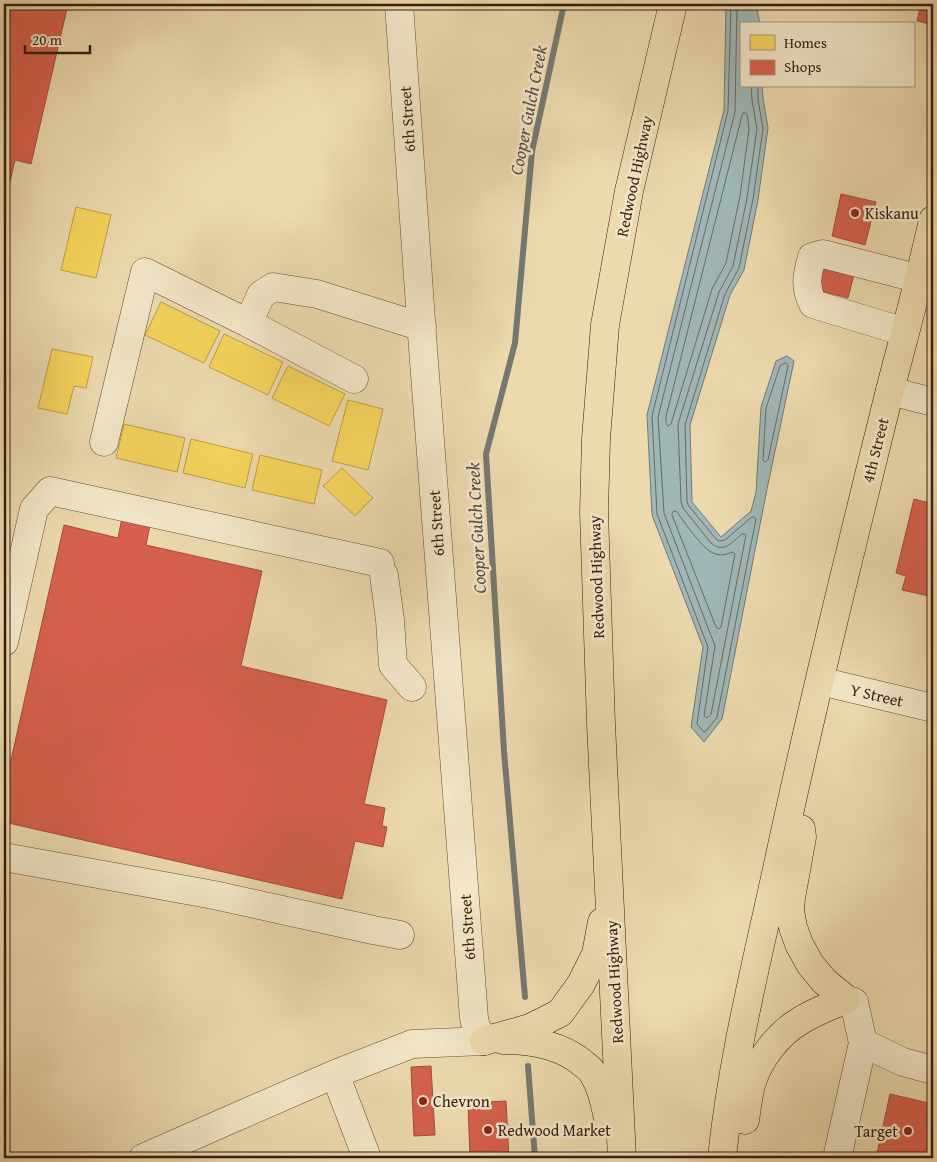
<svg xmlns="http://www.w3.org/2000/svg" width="937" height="1162" font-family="'Gentium Book Plus',serif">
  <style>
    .water { fill: #9fb7b7; stroke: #757973 }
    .homes { fill: #f6d55c; stroke: #bd9e45 }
    .shops { fill: #d6604d; stroke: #a64c3a }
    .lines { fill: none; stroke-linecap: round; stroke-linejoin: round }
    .shore { stroke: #6b6a62; stroke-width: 1 }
    .stream { stroke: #757973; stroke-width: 6 }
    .minor-casing { stroke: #644c36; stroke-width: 29 }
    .highway-casing { stroke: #371d0e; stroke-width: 29 }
    .minor { stroke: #f3e7ca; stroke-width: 28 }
    .highway { stroke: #ecdaae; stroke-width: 28 }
    .poi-dot { fill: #8f2418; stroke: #f3e7ca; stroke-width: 2 }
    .labels { text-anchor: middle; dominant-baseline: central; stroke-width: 5; stroke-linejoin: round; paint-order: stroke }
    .street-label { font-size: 16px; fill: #371d0e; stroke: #f3e7ca }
    .poi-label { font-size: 16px; fill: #371d0e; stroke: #f3e7ca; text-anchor: start }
    .water-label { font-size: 18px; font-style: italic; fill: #564b41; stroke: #f3e7ca }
  </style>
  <rect width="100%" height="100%" fill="#ecdaae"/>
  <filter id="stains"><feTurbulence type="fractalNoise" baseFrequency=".004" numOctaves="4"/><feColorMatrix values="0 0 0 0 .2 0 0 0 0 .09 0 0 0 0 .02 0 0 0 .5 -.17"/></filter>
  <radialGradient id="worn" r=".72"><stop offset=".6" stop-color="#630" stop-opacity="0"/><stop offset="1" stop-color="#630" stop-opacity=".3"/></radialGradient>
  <!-- water -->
  <path class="water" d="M726,4H756L760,24H741V86H762L763,98L768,128L758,200L744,270L730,295L690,425L692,502L721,537L751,511L756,492L761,407L776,361L787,356L794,361L766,494L722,719L704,742L691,727L703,647L652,515L647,415L724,110Z"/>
  <!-- homes -->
  <path class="homes" d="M76,207L111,215L96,278L61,270Z
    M161,302L220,331L204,363L145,335Z
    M224,334L283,362L268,395L209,367Z
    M52,349L93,357L86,388L74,386L67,414L38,408Z
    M288,366L345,394L329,426L272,398Z
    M348,400L383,409L368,470L332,461Z
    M124,424L185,438L177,472L116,458Z
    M191,439L253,454L245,488L183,473Z
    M260,455L322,470L314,504L252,490Z
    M342,468L373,498L355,516L323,486Z"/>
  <!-- shops -->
  <path class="shops" d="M9,4H68L31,164L15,160L10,182L4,181V25Z
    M921,4H933V25L917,21Z
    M841,194L876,202L865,245L832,236Z
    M824,260L856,267L848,298L817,290Z
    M914,499L933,504V597L902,590L906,576L896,573Z
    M122,518L150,525L146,545L262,571L241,666L387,700L364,804L385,808L382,826L387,827L383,847L355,841L342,899L4,822V791L64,525L118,538Z
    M431,1066L435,1135L414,1136L411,1067Z
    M890,1094L933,1104V1158H876Z
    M506,1101L509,1158H470L468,1103Z"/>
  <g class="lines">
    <!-- shore -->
    <path class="shore" d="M731,4L728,111L652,416L657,514L708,647L697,724L704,732L706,731L717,717L756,519L754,517H752L725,540L719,541L716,539L688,505L687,501L685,425L725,294L739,268L753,199L763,129L758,99V86
      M737,4L735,112L658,417L664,513L715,646L704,716L707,718L711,714L746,535L745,534H742C732,542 724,554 711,543L683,508L681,501L678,424L719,292L733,266L747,198L757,129L752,100L751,86
      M743,113H745L747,114L749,129L740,196L726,263L712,289L671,424L668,426L666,424V417Z
      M786,363L788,366L768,460L765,462L763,460L766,408L780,366Z
      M674,511L677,512C684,522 703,549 713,553C720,556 726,555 732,552L735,554L721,627L719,629L716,627L672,515Z"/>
    <!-- stream -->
    <path class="stream" d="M525,997L504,751L486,454L515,343L532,151L564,4
      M528,1066L535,1158"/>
    <defs>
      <path id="minor" d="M248,323L261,295L273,287L317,294L422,327
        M905,332L813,304C804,286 807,275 812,257L823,254L920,279
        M890,391L933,402
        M104,442L145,272L248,323L354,379
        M384,575L390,620L393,665L412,687
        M4,642L34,509L50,491L380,563
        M820,681L933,708
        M4,857L214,895L373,930L400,935
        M846,999L854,1002L863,1043L903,1062L933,1070
        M143,1158L227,1121L335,1074
        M367,1158L335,1074L412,1044L484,1041L476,1027L474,1018L422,335L399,4
        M837,1158L863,1043"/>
      <path id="highway" d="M503,1040C530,1040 559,1045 580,1061C584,1065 589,1067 592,1072C602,1087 605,1105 609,1123
        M484,1041L530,1028L560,1013L581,984L596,954L602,922
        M745,1120C747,1108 748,1096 751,1085C758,1060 778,1034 800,1021C814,1012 831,1006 846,999L824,981L810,964L799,944L793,927L790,911L791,898L802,837L801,829
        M622,1158L601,724L594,512L596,439L605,325L629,191L673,4
        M722,1158C732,1060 756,965 777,869C811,710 850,552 889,394C904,336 920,279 933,220"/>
    </defs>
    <!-- minor casing -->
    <use href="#minor" class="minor-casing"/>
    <!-- highway casing -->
    <use href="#highway" class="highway-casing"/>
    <!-- minor -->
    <use href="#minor" class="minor"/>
    <!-- highway -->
    <use href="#highway" class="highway"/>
  </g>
  <!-- markers -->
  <g class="poi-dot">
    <circle cx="855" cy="213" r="5"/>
    <circle cx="423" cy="1101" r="5"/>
    <circle cx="488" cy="1130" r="5"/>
    <circle cx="908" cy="1131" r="5"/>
  </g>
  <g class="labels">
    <!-- street labels -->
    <g class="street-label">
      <text transform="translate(407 119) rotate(-94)">6th Street</text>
      <text transform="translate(634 176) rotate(-78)">Redwood Highway</text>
      <text transform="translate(875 450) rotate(-76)">4th Street</text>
      <text transform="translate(436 523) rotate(-94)">6th Street</text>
      <text transform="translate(596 577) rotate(-92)">Redwood Highway</text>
      <text transform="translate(877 695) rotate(13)">Y Street</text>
      <text transform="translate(467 927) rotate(-94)">6th Street</text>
      <text transform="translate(614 982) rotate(-93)">Redwood Highway</text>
    </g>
    <!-- poi labels -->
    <g class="poi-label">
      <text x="865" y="213">Kiskanu</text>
      <text x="433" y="1101">Chevron</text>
      <text x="498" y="1130">Redwood Market</text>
      <text x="898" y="1131" text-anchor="end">Target</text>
    </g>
    <!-- water labels -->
    <g class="water-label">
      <text transform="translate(528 110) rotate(-79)">Cooper Gulch Creek</text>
      <text transform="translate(476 528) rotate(-93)">Cooper Gulch Creek</text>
    </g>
  </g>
  <!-- margin -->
  <rect width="937" height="1162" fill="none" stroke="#ecdaae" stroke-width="20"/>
  <rect x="5" y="5" width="927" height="1152" fill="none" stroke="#371d0e" stroke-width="2.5"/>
  <rect x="10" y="10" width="917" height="1142" fill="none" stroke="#371d0e"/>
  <!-- legend -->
  <rect x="740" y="22" width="175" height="65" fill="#f3e7ca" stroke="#a8967f"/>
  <rect x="750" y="35" width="25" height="15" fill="#f6d55c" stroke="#a8967f"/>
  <text x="784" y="48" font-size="15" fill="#371d0e">Homes</text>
  <rect x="750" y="60" width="25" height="15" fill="#d6604d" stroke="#a8967f"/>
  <text x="784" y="72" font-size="15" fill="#371d0e">Shops</text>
  <!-- scale -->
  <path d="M25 45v8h65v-8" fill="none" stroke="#371d0e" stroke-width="2.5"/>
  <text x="32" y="45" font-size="15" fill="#371d0e" stroke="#f3e7ca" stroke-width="4" paint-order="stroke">20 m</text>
  <rect width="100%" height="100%" filter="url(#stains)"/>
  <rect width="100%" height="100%" fill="url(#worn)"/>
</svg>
